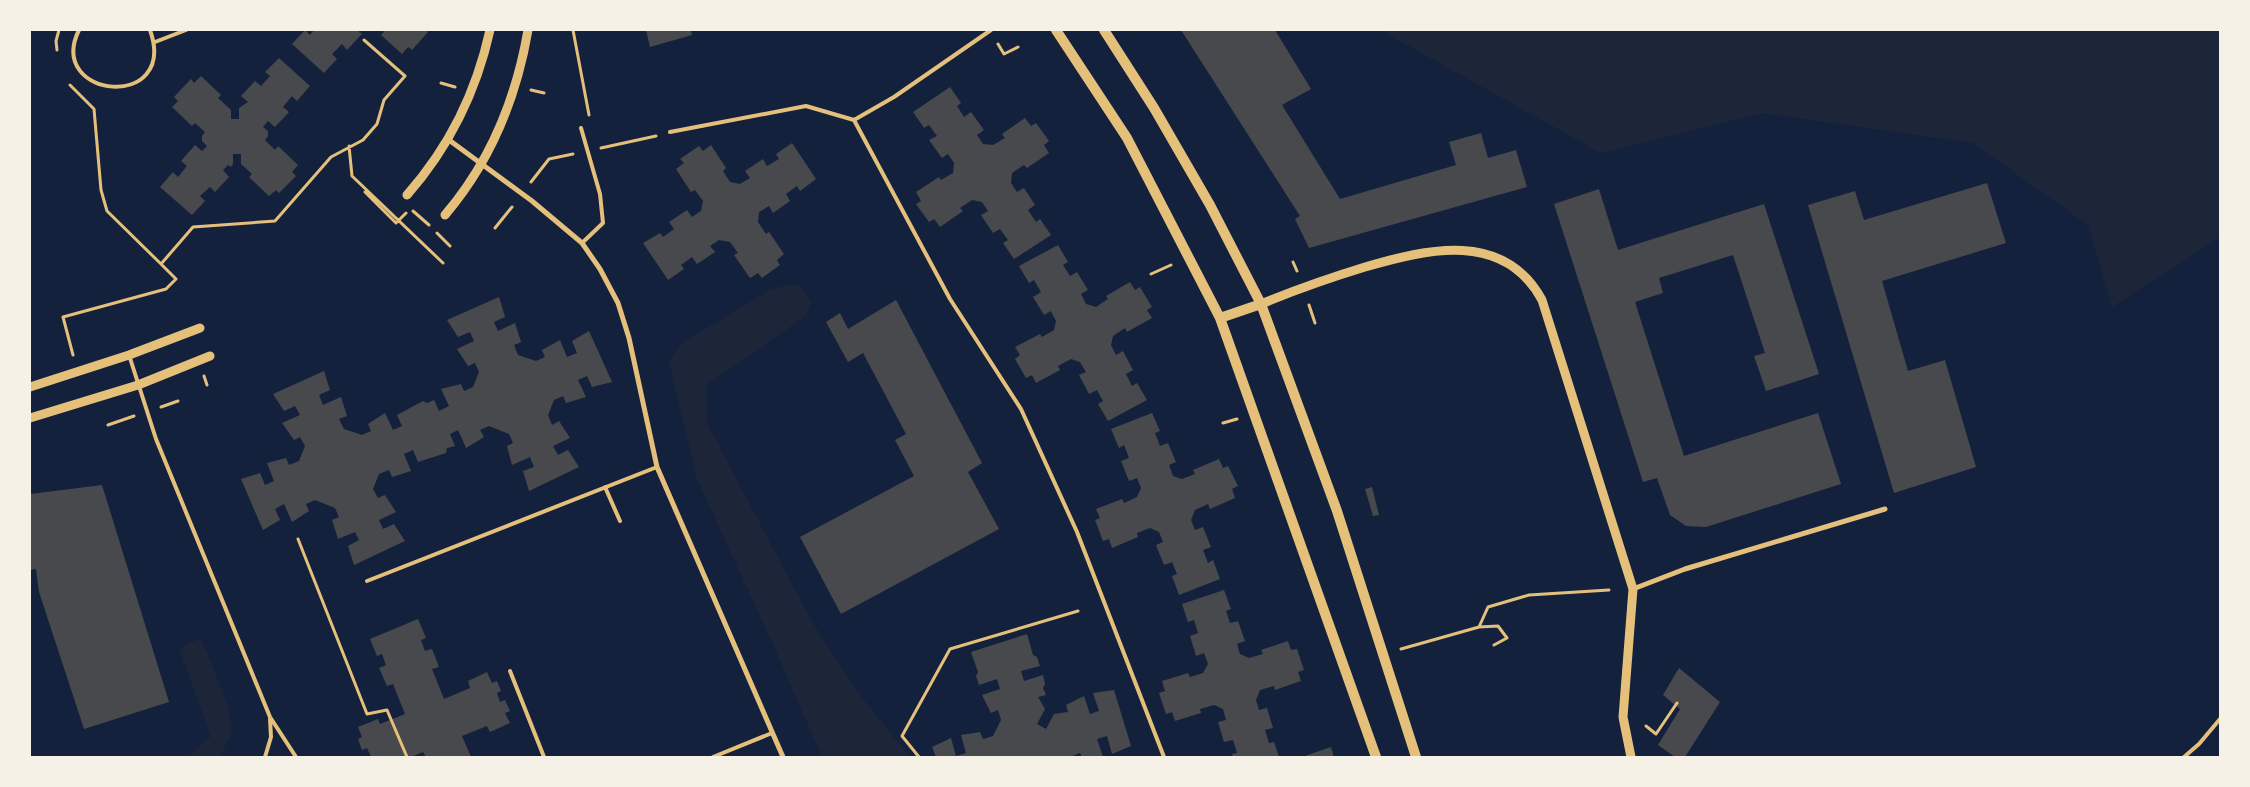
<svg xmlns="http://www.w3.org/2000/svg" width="2250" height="787" font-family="'DM Sans',sans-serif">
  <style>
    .green { fill: #1d2539 }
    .building { fill: #48494c }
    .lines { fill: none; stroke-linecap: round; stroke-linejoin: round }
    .path { stroke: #e5c07b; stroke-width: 3 }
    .service { stroke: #e5c07b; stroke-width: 4 }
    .minor { stroke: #e5c07b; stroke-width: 5 }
    .tertiary { stroke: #e5c07b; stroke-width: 9 }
    .secondary { stroke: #e5c07b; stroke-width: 10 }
  </style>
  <rect width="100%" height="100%" fill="#14213d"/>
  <!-- green -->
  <path class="green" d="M1380,30H2220V237L2112,307L2088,225L1973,143L1762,113L1601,153Z
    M787,285H799L811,303L806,316L706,385L707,423L811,620L856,690L910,757H822L772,642L697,479L669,362L682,343L770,290Z
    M201,638C209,660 232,707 231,728C231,739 224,748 219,757H188L211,736L179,648Z"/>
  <!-- building -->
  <path class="building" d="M305,30L310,35L314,30H357L362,34L347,50L342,44L332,54L337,59L324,73L292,44Z
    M382,30H426L428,32L412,50L408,47L402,54L381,35L384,32Z
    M646,30H691L692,35L650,47Z
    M1181,30H1275L1311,89L1282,105L1340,199L1456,165L1449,142L1481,133L1488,158L1516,150L1527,187L1309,248L1295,219L1300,216Z
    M279,58L310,86L297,101L292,96L283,107L289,112L275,127L268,121L263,127L268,131V136L265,140L275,150L278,146L298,165L292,172L296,176L279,193L276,190L269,196L249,177L252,174L241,164V154H233V164L231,167L228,165L223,170L229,177L215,192L210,187L200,196L205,201L192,215L160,187L173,172L178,177L187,166L181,161L195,145L202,151L207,146L202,141V136L205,132L195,123L192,126L172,107L178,101L174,97L191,79L194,83L201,76L221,95L218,98L231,110V119H239V108L248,102L241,96L255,81L261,86L270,76L265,72Z
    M950,87L961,103L957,106L964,117L971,112L984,130L977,135L983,144L993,145L1005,138L1002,134L1025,118L1031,126L1036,123L1049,141L1044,145L1049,153L1027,168L1024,165L1012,173L1011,183L1017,192L1024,188L1035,205L1028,210L1036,222L1040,219L1051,235L1014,259L1003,243L1008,240L1000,229L993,233L981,215L988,211L982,202L972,200L960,208L963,211L940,227L934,219L929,222L916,204L921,201L916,192L939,177L941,180L953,173L954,163L948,154L942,158L929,140L937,136L929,125L924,128L913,112Z
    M792,143L816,179L800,191L797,186L786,194L790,201L773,213L769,206L759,212L758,222L766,234L769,232L784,254L777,260L780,265L762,278L758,273L750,278L734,255L738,253L730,242L719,240L710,246L715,252L697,264L692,257L681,265L684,269L668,280L643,243L660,233L663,237L674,229L669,222L687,210L692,217L701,211L703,201L695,190L691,192L676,169L684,163L680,159L699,146L703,151L711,145L726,168L723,171L730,182L740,184L750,178L745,171L763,159L767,166L779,159L776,154Z
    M1987,183L2006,243L1882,281L1908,371L1945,360L1976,467L1894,493L1808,205L1855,191L1864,220Z
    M1599,189L1618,250L1764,204L1819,374L1766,391L1754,356L1765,353L1733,255L1659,278L1663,293L1635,302L1684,456L1818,413L1841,484L1706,527L1686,526L1670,515L1657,478L1643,482L1554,204Z
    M1058,245L1068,262L1063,265L1070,276L1077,272L1088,290L1081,294L1086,304L1096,307L1108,299L1106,296L1130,282L1135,290L1140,287L1152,307L1147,310L1152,318L1127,332L1125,328L1113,336L1111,345L1116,355L1123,351L1133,370L1126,374L1132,386L1137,383L1147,400L1108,421L1098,404L1103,401L1097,390L1089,394L1079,375L1086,372L1080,362L1071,359L1058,366L1060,370L1036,383L1032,375L1026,378L1015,359L1020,355L1015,347L1040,334L1042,337L1054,330L1056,321L1051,311L1044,315L1033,297L1041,292L1034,280L1029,283L1019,266Z
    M499,297L505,317L494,322L498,331L515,323L521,342L514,345L518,355L536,361L545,357L542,350L560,340L567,357L577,353L572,341L589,331L612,382L592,387L587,376L578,380L586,397L566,403L563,396L554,400L548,415L552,425L559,421L570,438L553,446L558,455L568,450L579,467L529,491L523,471L534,467L530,457L512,465L507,446L513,443L509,434L489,426L480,430L484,437L466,448L458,430L450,434L455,446L447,448L446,453L418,462L413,450L404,454L411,471L392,477L389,470L379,474L373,489L378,498L385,495L396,512L379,520L383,529L394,524L405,541L354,565L348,546L359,540L355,532L338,539L332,520L339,517L335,508L315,500L306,504L309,511L292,522L284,504L275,509L280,520L263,530L241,479L260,473L265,485L274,481L267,463L286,458L289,465L299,461L305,446L300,437L294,440L282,423L300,415L295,406L284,411L273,394L324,371L330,390L319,395L323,405L341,397L347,416L339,419L344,429L362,435L371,431L368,424L385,413L393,430L402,426L397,415L423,401L427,403L434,400L439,411L449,406L441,389L461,384L464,391L473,387L479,372L475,363L468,366L457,349L474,341L470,332L458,337L447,320Z
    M896,300L982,463L968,472L999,529L841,614L800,537L914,476L895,440L906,434L863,353L848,362L826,322L840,313L848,329Z
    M1152,413L1160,431L1155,433L1160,446L1168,443L1176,462L1169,465L1173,476L1182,479L1195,474L1193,470L1219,459L1223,468L1228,466L1238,486L1232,489L1235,498L1210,509L1208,504L1195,510L1191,520L1195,530L1203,527L1211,547L1203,550L1208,563L1213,560L1220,579L1179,595L1172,576L1177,574L1172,562L1164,565L1156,545L1163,542L1159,532L1150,528L1137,533L1138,537L1112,548L1109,539L1103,541L1095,520L1100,518L1096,509L1122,499L1124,503L1137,497L1141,488L1137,478L1129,481L1121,461L1129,458L1124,445L1119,448L1111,429Z
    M102,485L169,702L84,729L39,592L36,569L30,570V494Z
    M1372,487L1379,515L1373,516L1365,489Z
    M1224,590L1231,609L1226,611L1230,623L1238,621L1245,641L1237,644L1240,654L1249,658L1263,654L1261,650L1288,641L1291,650L1297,649L1304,670L1298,672L1301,681L1275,690L1274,686L1260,690L1256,700L1259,710L1267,708L1273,728L1265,730L1269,743L1274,742L1279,757H1233L1232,754L1237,753L1233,740L1224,742L1218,722L1226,720L1223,709L1214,705L1200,709L1201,713L1175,721L1172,712L1166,714L1159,693L1165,691L1162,681L1188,673L1190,677L1203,673L1208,664L1204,653L1196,656L1190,636L1198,633L1194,620L1188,622L1182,604Z
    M418,619L426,638L421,640L425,651L432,649L439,667L432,669L444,699L470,688L468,681L487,672L492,683L497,681L501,691L497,693L500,702L505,700L510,711L505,713L510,723L490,732L487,726L462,736L471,757H426L423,752L411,757H371L367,748L362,750L358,739L362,737L358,727L378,719L380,724L405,714L393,684L387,686L379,668L386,665L382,654L377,656L370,639Z
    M1027,634L1033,655L1037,657L1040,666L1021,671L1024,681L1043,675L1045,684L1043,688L1046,695L1038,697L1045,709L1037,724L1046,729L1054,714L1068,712L1066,705L1084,696L1090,714L1099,711L1093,693L1114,690L1131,746L1112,754L1107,736L1097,739L1103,757H1082L1080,753L1070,757H936L932,747L951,738L956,756L966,753L961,735L980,732L983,739L993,736L1001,720L998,710L991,713L982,695L1000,689L997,679L979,685L976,676L978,672L971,652Z
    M1679,668L1720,702L1685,757H1675L1658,745L1680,709L1663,695Z
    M1331,747L1334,757H1302Z"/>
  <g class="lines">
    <!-- path -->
    <path class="path" d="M573,30L589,115
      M998,44L1004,54L1018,47
      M57,50L56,41L59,30
      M441,83L455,87
      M70,85L94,109L101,190L107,211L161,264L193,227L275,221L331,157L363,140L377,124L384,100L405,76L364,40
      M531,90L544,93
      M349,146L352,176L443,263
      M601,148L656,136
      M531,182L549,159L573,154
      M365,192L396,223L406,213
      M413,211L429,225
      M495,228L512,207
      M437,233L450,246
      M1293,262L1297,271
      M1151,274L1171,265
      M1309,305L1315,323
      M73,355L63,317L166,289L176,279L161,264
      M204,376L207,385
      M161,407L178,401
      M1223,423L1237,419
      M108,425L134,416
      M298,539L367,714L387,710L407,757
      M1479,627L1488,607L1529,595L1609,590
      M1401,649L1479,627L1498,626L1507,638L1494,645
      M1646,726L1656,734L1677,703
      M919,757L902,736L950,649L1078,611"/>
    <!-- service -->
    <path class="service" d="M79,30C45,99 179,112 150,30
      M155,42L186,30
      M854,120L950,299L1021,409L1077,532L1164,757
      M581,128L600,194L603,223L582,243
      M670,132L806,106L854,120L894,97L991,30
      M129,355L156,439L270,717L296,757
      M605,487L620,521
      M367,581L657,467
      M510,671L544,757
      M265,757L271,737L270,719
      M713,757L772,733
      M2184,757L2199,744L2220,719"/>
    <!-- minor -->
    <path class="minor" d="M449,140L532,201L582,243L600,269L618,303L629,338L657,467L783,757
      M1633,589L1685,569L1885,509"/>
    <!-- tertiary -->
    <path class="tertiary" d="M407,195C450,146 476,93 490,30
      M445,215C491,161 516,100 528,30
      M1261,304C1295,290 1329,278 1365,267C1427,249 1504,230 1542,300L1633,589L1623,717L1631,757
      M30,387L129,355L200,328
      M30,418L138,385L210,356"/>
    <!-- secondary -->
    <path class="secondary" d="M1056,30L1127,138L1220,318L1376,757
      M1104,30L1154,108L1210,205L1261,304L1337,511L1416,757
      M1220,318L1261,304"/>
  </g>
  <!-- border -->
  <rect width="2250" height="787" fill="none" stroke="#f6f1e7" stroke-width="62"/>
</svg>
